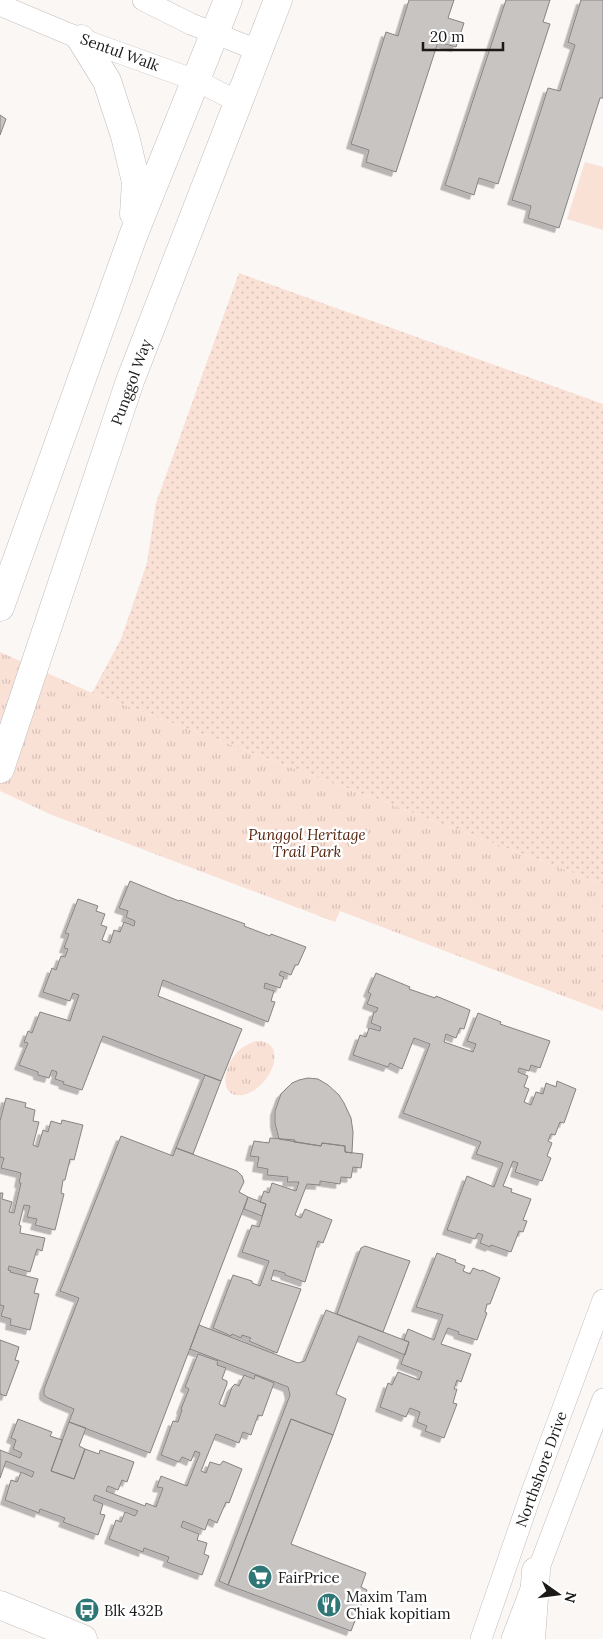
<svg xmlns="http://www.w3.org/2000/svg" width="603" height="1639" font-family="Lora,serif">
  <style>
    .grass { fill: url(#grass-dots) }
    .park { fill: url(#park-tufts) }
    .pitch { fill: #fae1d6 }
    .building { fill: #c8c4c2; stroke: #878382; filter: url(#shadow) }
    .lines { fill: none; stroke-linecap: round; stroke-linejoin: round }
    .street-casing { stroke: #c1bdbb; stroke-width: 22 }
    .secondary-casing { stroke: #c1bdbb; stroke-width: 29 }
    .street { stroke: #fff; stroke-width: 21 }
    .secondary { stroke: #fff; stroke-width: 28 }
    .labels { text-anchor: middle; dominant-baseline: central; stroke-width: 5; stroke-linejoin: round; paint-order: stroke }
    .street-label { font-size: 15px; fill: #1b1a19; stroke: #fff }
    .park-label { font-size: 15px; font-style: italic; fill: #55250e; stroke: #fff }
    .poi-label { font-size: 15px; fill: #1b1a19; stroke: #fff; text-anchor: start }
  </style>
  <defs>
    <pattern id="grass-dots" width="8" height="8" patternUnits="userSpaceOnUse" patternTransform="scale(1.25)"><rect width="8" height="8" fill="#fae1d6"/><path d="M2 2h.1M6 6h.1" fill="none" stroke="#d6c0b7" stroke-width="1.8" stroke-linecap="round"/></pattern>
    <pattern id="park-tufts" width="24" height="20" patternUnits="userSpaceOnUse" patternTransform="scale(1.25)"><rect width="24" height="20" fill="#fae1d6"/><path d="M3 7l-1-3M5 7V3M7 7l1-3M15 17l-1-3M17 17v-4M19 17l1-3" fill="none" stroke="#d6c0b7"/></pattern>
    <filter id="shadow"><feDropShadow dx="-4.5" dy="4.5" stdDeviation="0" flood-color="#0004"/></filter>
  </defs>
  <rect width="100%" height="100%" fill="#fbf7f5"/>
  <!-- grass -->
  <path class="grass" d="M239,273L603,404V884L92,693L121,639L147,563L156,503Z"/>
  <!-- park -->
  <path class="park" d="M0,652L92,693L603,884V1011L340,911L335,922L52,815L0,791Z
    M256,1041C291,1040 271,1089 243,1095C218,1099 224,1068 234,1056C240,1048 247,1044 256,1041Z"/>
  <!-- pitch -->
  <path class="pitch" d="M585,162L603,167V230L567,219Z"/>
  <!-- building -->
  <path class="building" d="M409,0H454L448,18L464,23L456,47L438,42L396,172L366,162L369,150L351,144L386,32L398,36Z
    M506,0H550L543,22L550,24L498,184L479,178L474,195L445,185Z
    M581,0H603V98H600L559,228L528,218L531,206L512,200L548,88L560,91L575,45L568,42Z
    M0,115L6,119L0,135Z
    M130,881L179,901L180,900L245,924L244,926L270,936L271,934L306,947L298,965H295L291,975L281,971L279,975L284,977L280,988L265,983L264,988L274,991L271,1001L275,1002L268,1022L163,980L158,996L242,1029L221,1081L103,1036L82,1090L63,1084L64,1082L55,1079L57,1072L52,1070L49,1078L38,1075V1072L19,1065L28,1043L24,1042L28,1031L32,1033L40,1012L70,1021L73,1012L79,995L73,993L70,1001L43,992L52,968L56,970L61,956L65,957L68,949L64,948L69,934L65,933L78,899L98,906L96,911L105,914L101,925L107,927L102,940L110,943L114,930L120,932L124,922L134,926L135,921L126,917L128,911L119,908Z
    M376,973L410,987L409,989L435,998L436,996L470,1010L464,1029L460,1028L456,1038L446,1034L444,1042L473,1052L476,1044L467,1041L478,1013L501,1022L500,1024L550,1041L540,1068L531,1065L529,1071L519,1068L518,1072L528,1076L524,1087L529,1089L524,1102L531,1105L536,1092L543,1094L546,1083L556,1087L557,1081L576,1089L564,1123L560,1122L555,1135L551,1134L548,1141L552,1143L547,1156L551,1158L542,1181L515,1172L518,1163L513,1161L503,1186L512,1189L511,1192L531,1199L523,1220L527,1221L523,1232L519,1231L511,1252L491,1245L490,1247L480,1243L483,1235L478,1233L475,1239L447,1230L467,1176L494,1187L503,1163L476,1154L481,1142L403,1113L430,1044L414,1038L402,1069L390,1063L388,1067L353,1055L360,1035L366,1037L369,1028L380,1031L381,1027L371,1023L374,1012H376L378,1008L367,1004L371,994L368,992Z
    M205,1075L221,1081L193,1154L176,1148Z
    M308,1078L318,1079L328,1085L339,1095L344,1103L351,1118L353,1132L352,1153L345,1152V1146L322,1143L321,1146L279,1139L275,1123V1111L281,1094L292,1083L299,1080Z
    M6,1098L26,1103L25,1107L35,1110L33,1121L39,1122L33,1145L38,1147L43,1130L48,1132L51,1121L61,1124L62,1120L83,1125L74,1160L70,1159L65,1180H63L61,1193L64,1194L55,1230L35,1225L37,1219L27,1217L30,1206L24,1205L19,1225L21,1226L20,1233L45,1238L42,1251L37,1249L30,1272L9,1266L8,1270L11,1271L10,1272L38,1279L34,1293L39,1294L30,1330L10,1325L11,1319L1,1316L4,1306L0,1305V1193H3L2,1199L12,1202L9,1212L14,1213L21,1183H19L21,1173L1,1168L4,1158L0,1157V1121Z
    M121,1136L173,1156L176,1148L237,1171L242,1176L244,1182L239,1192L248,1197L150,1453L69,1422L74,1409L48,1398L44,1395V1389L79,1298L60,1291Z
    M270,1138L295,1140L294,1142L321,1146L322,1143L345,1146V1152L363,1154L361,1168L353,1167L351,1178L341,1177L340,1184L320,1181V1185L307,1184L295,1215L301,1218L305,1209L332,1220L323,1243L318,1241L305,1282L285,1275V1273L274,1270L271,1280L301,1289L277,1353L249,1341L251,1338L242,1335L241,1338L232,1334L231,1336L213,1328L233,1275L252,1281V1283L260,1286L269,1261L242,1252L252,1225L259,1227L266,1204L260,1202L264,1191L269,1193L272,1183L296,1191L299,1182H287L288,1177L267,1175L268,1169L257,1167L259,1157L250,1156L254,1141L269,1143Z
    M248,1197L266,1204L262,1216L244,1209Z
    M365,1246L410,1261L383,1332L337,1314L361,1248Z
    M437,1253L456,1260L455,1262L465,1266L463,1271L470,1274L473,1268L481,1271L482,1270L500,1278L490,1304H487L485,1312L487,1313L477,1340L458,1334L459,1332L448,1328L441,1344L471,1354L461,1382L457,1380L454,1389H457L453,1403L457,1404L444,1438L425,1431L427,1426L417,1422L420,1412L410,1408L406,1417L380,1407L388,1383L392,1385L398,1372L419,1380L422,1372L401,1364L409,1342L404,1340L408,1329L434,1340L443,1315L416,1307Z
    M326,1310L409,1342L405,1355L359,1336L336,1394L346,1399L333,1435L291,1419L228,1585L219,1581L290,1395L288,1387L190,1349L199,1325L298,1363L305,1361Z
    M0,1340L19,1347L15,1360L19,1361L6,1396L0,1394Z
    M198,1354L218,1361L217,1365L226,1368L222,1379L227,1381V1384L219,1404L225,1407L232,1387L235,1384L239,1386L244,1375L254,1379L255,1375L274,1383L262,1416L258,1415L251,1435L243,1432L239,1443L216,1434L201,1471L206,1473L210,1462L220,1465L223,1461L242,1469L229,1503L226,1502L217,1523L209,1519L205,1530L183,1521L181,1527L199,1534L197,1540L207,1543L204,1554L209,1556L202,1575L167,1562L169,1557L144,1548L143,1552L109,1539L116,1520L121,1522L125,1512L135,1516L138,1511L95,1495L93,1500L103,1504L100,1514L105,1515L98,1535L63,1522L65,1518L40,1509L39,1513L5,1500L11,1480L17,1482L21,1472L32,1477L34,1472L6,1461L0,1478V1450L20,1458L22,1453L13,1449L16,1440L11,1438L18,1419L52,1432L50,1436L62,1440L51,1471L74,1479L85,1449L99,1454L100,1450L134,1462L127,1482L122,1480L118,1490L108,1486L106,1491L145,1506L146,1503L156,1507L163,1488L157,1487L161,1476L187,1486L200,1453L195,1451L191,1461L182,1457L179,1462L161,1455L173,1421L178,1422L182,1410L181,1409L189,1389L185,1387Z
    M291,1419L333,1435L291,1544L366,1573L361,1587L367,1590L351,1631L228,1585Z
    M69,1422L86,1428L79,1446L85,1449L74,1479L51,1471Z"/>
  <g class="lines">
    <defs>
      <path id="street" d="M143,0L191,24L257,50
        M0,5L81,39L195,80L239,102
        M481,1639L530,1497L603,1300
        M512,1639L603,1399"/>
      <path id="secondary" d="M81,39L107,81L125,136L136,182L134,214
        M0,607L133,236L228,0
        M0,769L130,381L278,0
        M0,1605L83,1639
        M531,1639L536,1571"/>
    </defs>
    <!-- street casing -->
    <use href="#street" class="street-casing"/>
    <!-- secondary casing -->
    <use href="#secondary" class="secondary-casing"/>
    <!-- street -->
    <use href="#street" class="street"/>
    <!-- secondary -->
    <use href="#secondary" class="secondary"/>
  </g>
  <!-- icons -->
  <defs>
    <symbol id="supermarket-disc" viewBox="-11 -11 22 22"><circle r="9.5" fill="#2e7776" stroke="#fff"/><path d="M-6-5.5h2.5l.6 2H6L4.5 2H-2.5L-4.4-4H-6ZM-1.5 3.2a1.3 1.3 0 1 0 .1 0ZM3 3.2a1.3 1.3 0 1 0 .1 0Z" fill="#fff"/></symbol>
    <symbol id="restaurant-disc" viewBox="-11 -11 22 22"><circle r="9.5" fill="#2e7776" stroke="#fff"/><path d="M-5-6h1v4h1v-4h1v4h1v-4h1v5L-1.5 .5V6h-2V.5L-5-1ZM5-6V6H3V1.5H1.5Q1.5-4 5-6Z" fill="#fff"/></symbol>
    <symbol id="bus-disc" viewBox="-11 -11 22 22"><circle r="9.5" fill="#2e7776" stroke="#fff"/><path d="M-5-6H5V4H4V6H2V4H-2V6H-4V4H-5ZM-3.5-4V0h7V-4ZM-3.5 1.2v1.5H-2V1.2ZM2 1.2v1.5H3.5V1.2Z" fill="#fff"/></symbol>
  </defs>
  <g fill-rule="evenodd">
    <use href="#supermarket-disc" x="246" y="1563" width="28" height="28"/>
    <use href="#restaurant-disc" x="315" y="1591" width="28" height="28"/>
    <use href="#bus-disc" x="73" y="1596" width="28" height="28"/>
  </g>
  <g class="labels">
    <!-- street labels -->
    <g class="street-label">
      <text transform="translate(120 52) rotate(20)">Sentul Walk</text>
      <text transform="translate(131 382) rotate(-70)">Punggol Way</text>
      <text transform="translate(541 1469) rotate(-70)">Northshore Drive</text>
    </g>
    <!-- park labels -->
    <g class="park-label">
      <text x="307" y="834">Punggol Heritage<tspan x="307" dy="17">Trail Park</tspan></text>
    </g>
    <!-- poi labels -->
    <g class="poi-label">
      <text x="278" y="1577">FairPrice</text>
      <text x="346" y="1596">Maxim Tam<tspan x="346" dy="17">Chiak kopitiam</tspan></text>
      <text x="104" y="1610">Blk 432B</text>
    </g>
  </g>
  <!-- north arrow -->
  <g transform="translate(558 1594) rotate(104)" stroke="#ffffff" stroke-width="4" paint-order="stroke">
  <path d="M0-4L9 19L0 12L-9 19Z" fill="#1b1a19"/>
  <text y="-8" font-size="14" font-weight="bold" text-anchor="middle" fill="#1b1a19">N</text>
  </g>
  <!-- scale -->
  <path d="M423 42v8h80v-8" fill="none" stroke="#1b1a19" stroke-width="2.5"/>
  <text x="430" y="42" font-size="15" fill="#1b1a19" stroke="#ffffff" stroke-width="4" paint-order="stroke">20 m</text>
</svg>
